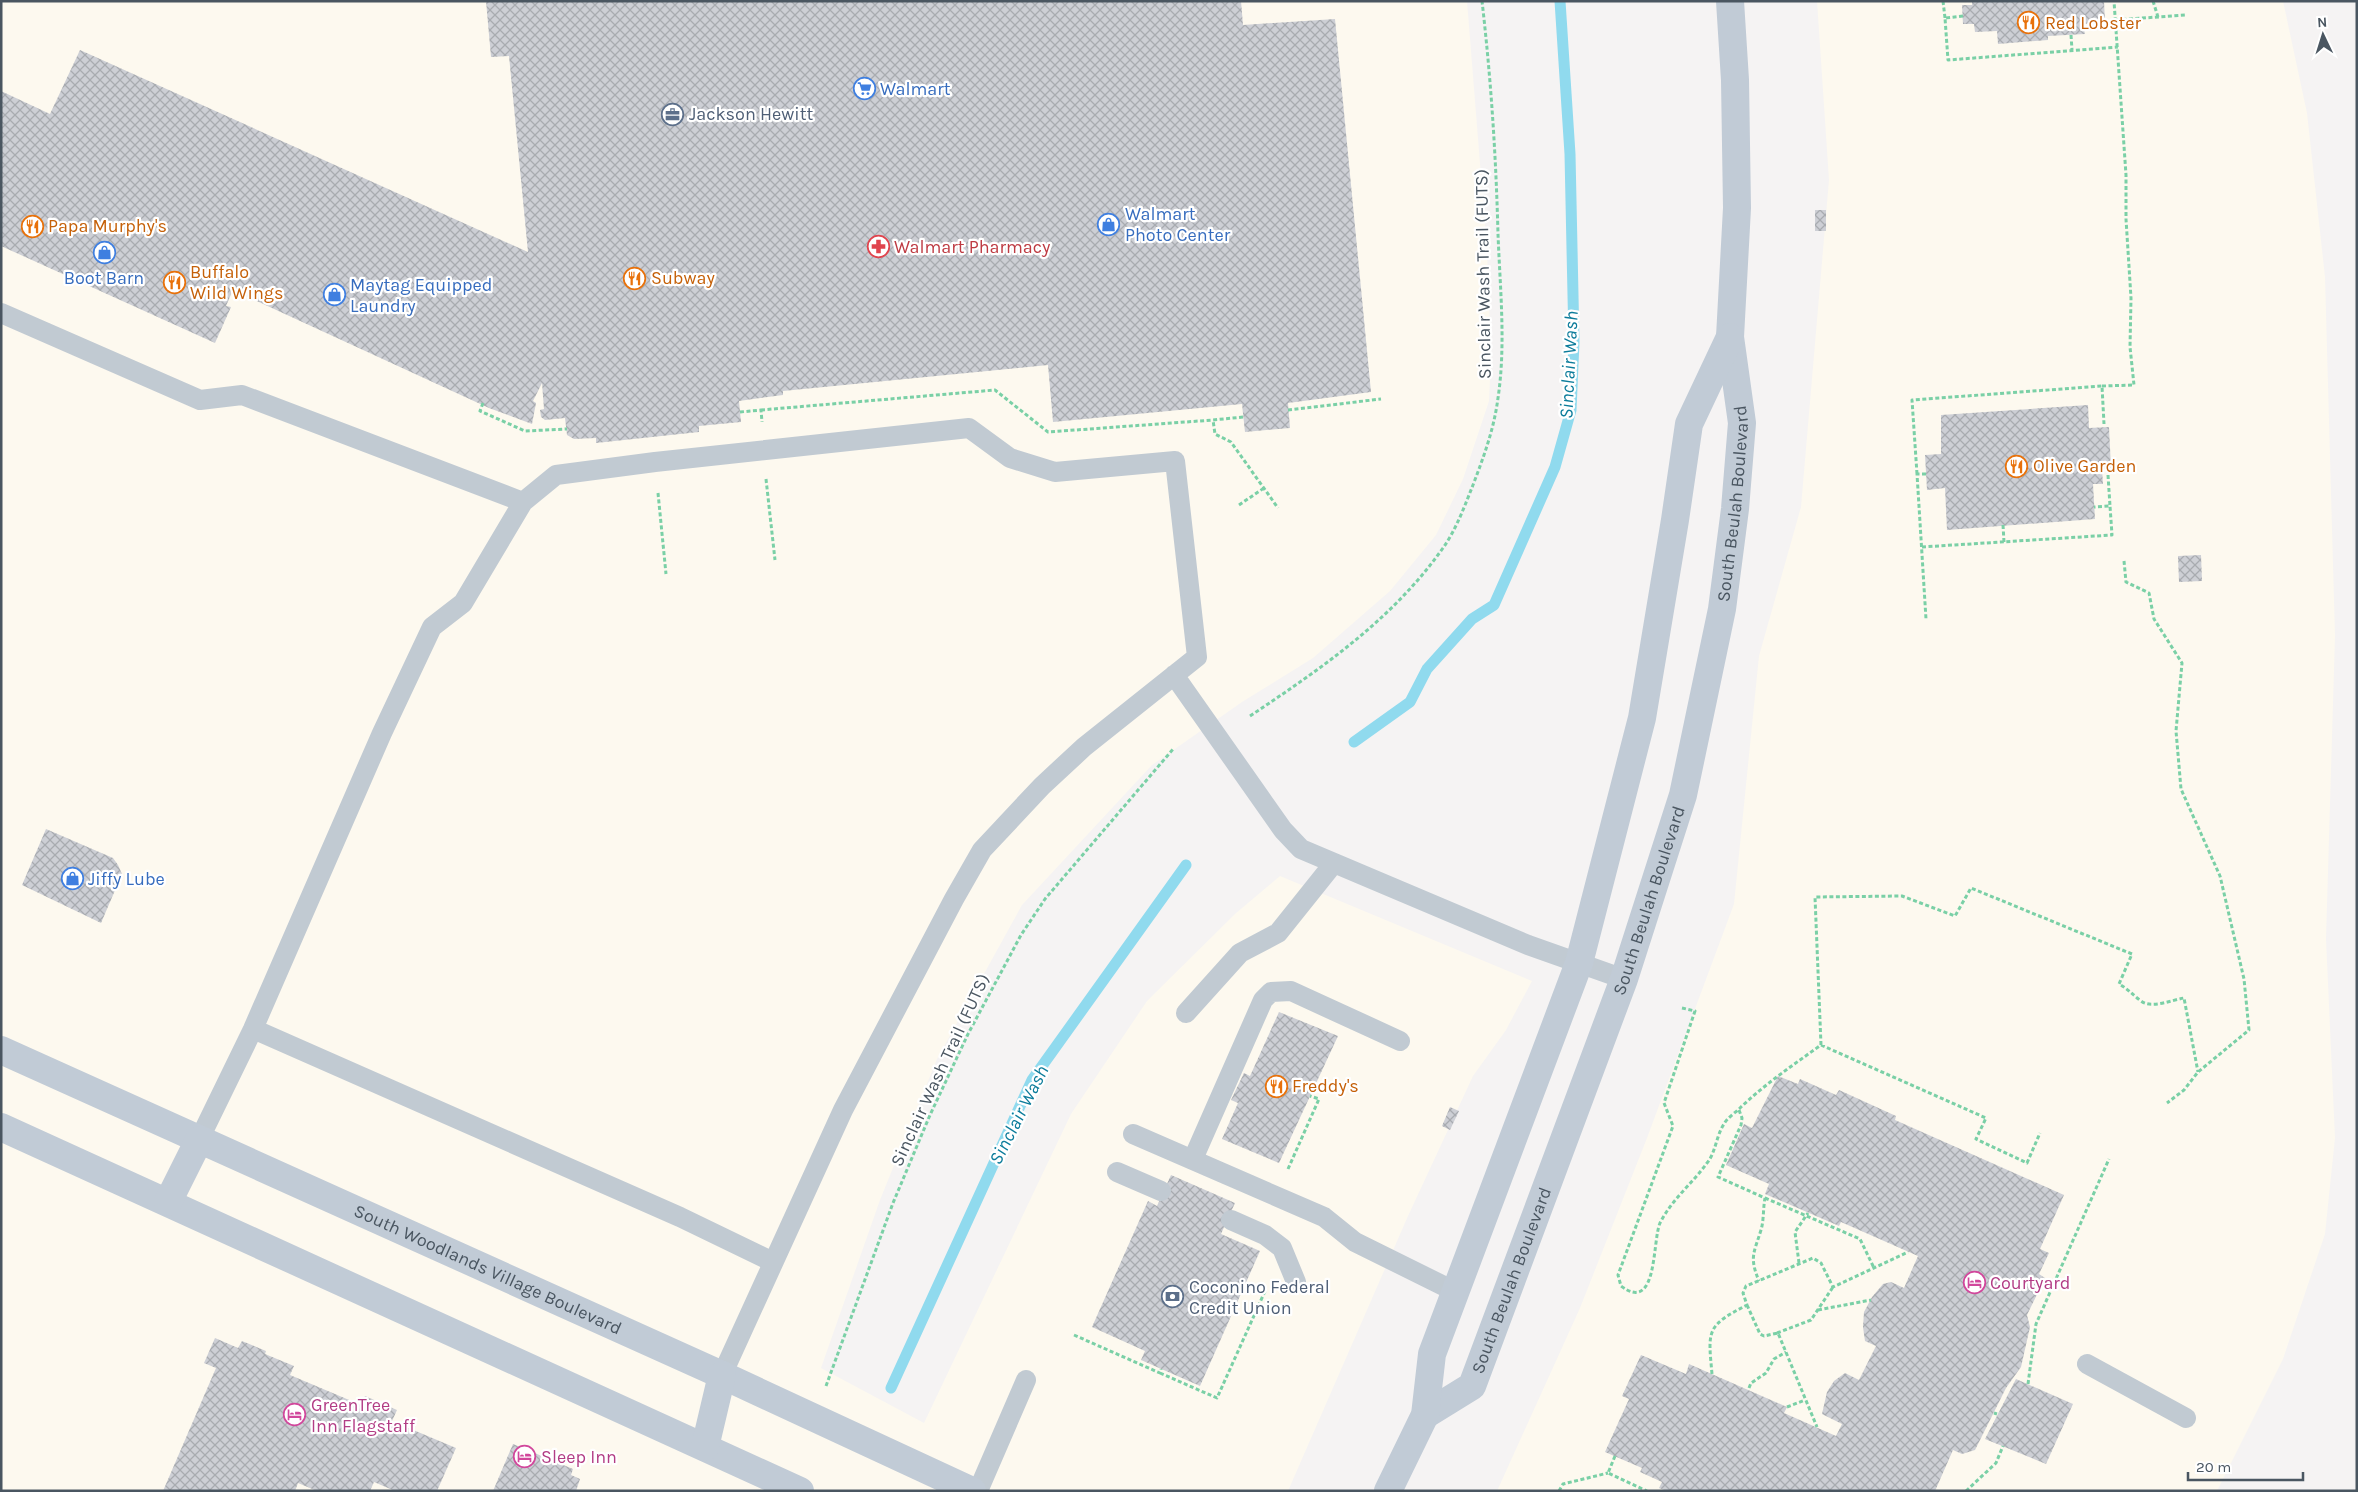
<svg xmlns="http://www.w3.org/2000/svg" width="2358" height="1492" font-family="Karla,sans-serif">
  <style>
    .commercial { fill: #fdf9ef }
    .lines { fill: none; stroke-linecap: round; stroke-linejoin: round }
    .stream { stroke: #90daee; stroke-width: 11 }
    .building { fill: url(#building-cross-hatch) }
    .path { stroke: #7ad0a6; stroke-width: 3; stroke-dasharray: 4 2.5; stroke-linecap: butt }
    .lane { stroke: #c1cad2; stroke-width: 20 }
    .secondary { stroke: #c1cbd6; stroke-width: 28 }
    .labels { text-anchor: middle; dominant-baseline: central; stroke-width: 4.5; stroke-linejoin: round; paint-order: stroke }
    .food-label { font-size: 18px; fill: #c56008; stroke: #fff; text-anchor: start }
    .shop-label { font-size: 18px; fill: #366cbe; stroke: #fff; text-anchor: start }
    .service-label { font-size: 18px; fill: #4e5e75; stroke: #fff; text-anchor: start }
    .health-label { font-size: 18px; fill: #be3a42; stroke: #fff; text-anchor: start }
    .street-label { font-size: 18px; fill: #4a5661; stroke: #fff }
    .hotel-label { font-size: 18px; fill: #b23c85; stroke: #fff; text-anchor: start }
    .water-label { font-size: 19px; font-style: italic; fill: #0c7c9b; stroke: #fff }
  </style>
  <defs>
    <pattern id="building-cross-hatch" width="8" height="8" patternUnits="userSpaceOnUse" patternTransform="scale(1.25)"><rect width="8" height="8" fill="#cdcfd5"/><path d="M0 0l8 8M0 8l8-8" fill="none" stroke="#a8abb0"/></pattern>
  </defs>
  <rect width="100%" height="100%" fill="#f5f3f3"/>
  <!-- commercial -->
  <path class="commercial" d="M1,1H1467L1487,251L1491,357L1489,401L1463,479L1436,535L1390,591L1313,658L1242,702L1152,765L1022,905L937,1059L880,1200L821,1368L924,1423L1071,1114L1147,1001L1235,914L1280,876L1532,981L1506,1030L1473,1076L1408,1216L1288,1491H1Z
    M1817,1H2283L2307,113L2325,277L2335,636L2326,939L2335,1138L2325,1234L2283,1359L2217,1491H1497L1580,1308L1647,1138L1734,904L1759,656L1801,507L1829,180Z"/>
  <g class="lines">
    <!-- stream -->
    <path class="stream" d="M1354,742L1410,702L1427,669L1472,619L1494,605L1555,467L1571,410L1574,342L1570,154L1560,1
      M891,1388L1032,1080L1186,865"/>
  </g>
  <!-- building -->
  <path class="building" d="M486,1H1241L1243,25L1335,19L1371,392L1288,403L1290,428L1245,432L1242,404L1053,422L1048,365L783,391V395L739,401L741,422L699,426V432L596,443V438L574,439L567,435L565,418L545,420L541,417L540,410L544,409L542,383L533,401L536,403L532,424L489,408L233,290L226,306L231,307L215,343L1,246V91L50,114L80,50L528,252L509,56L491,57Z
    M1972,1H2104L2105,22L2083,24L2085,34L2048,36V40L1998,44L1997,31L1975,32L1974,24H1963L1962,5H1972Z
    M1815,210H1826V231H1815Z
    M2088,405L2089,428L2109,427L2111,468L2102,469L2103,484H2093L2095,519L1947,530L1945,488L1927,490L1925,455L1941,454V415Z
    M2201,555L2202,581L2179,582L2178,556Z
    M46,829L113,858L118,865L122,874L101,923L22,885Z
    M1279,1012L1338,1036L1279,1163L1222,1139L1238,1103L1231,1100L1244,1073L1250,1076Z
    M1778,1076L1798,1084L1800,1079L1836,1095L1839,1090L1896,1116L1895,1120L2064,1195L2040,1249L2049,1253L2039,1274L2045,1278L2027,1315L2030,1327L2021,1367L2006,1388L1975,1450L1962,1454L1953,1450L1935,1491H1667L1659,1488L1662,1482L1640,1472L1642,1468L1605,1452L1629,1399L1622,1396L1641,1355L1686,1374L1689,1364L1787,1407L1784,1413L1836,1436L1842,1424L1822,1414L1827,1392L1834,1381L1845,1373L1859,1380L1876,1346L1865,1341L1863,1327L1864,1312L1872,1297L1883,1284L1891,1282L1904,1288L1918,1256L1841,1222L1839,1226L1765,1194L1769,1184L1726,1165L1744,1124L1752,1128Z
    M1450,1107L1459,1111L1450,1130L1442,1126Z
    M1171,1175L1235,1203L1221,1234L1260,1251L1200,1386L1141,1360L1145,1351L1092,1327L1148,1201L1157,1206Z
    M215,1338L238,1348L242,1341L266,1351L265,1354L294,1366L290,1375L361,1405L365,1396L397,1410L392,1421L456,1448L437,1491H395L374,1482L370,1491H317L298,1483L295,1491H163L216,1368L204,1363Z
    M2016,1379L2073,1404L2046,1464L1985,1439Z
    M513,1444L573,1469L571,1475L580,1479L576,1491H493Z"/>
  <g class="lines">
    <!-- path -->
    <path class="path" d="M1943,1L1945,18
      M2153,1L2158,17
      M1963,16L1945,18L1948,60L2118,47
      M2116,20L2185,15
      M2071,35L2072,50
      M2102,386L2134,385L2130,347L2131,298L2126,219V175L2114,1
      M483,403L480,411L525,431L567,429
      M761,410L995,390L1048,432L1213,420
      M1288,410L1381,399
      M740,412L761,410L762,422
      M1243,417L1213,420L1215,434L1231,442L1278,508
      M1917,474L1912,400L2102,386L2104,424
      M1926,474H1917L1926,619
      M2108,475L2110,506
      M766,479L775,560
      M658,493L666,574
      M1239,505L1264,488
      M2003,525L2004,542
      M1922,547L2112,535L2110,506L2094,507
      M2124,561L2126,582L2149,593L2154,619L2182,663L2176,731L2181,789L2220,876L2244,979L2249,1030L2198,1072L2184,1090L2167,1103
      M1250,716C1322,668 1392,620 1443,548C1456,530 1465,505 1473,485C1484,456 1494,429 1498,398C1506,345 1500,288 1498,234C1496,156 1491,79 1482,1
      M1682,1008L1695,1011L1664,1103L1673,1126L1618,1275L1621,1286C1658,1314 1652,1242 1660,1223C1672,1199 1692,1184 1707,1163C1716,1152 1716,1136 1724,1124C1727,1118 1735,1113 1740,1108C1765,1084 1793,1065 1821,1045
      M1821,1045L1815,897L1902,896L1955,916L1971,888L2132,954L2119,984C2128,989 2133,995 2141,1001C2151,1009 2172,1000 2184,998L2198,1072
      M1821,1045L1986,1118L1976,1139L2027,1163L2040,1133
      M1739,1110L1742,1118L1741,1125L1718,1177L1765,1198C1763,1208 1764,1220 1761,1230C1754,1253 1749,1257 1759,1281
      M1288,1169L1319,1099L1310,1096
      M1765,1198L1860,1239L1874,1268
      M1799,1263L1795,1232L1808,1213
      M1747,1305L1760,1334L1764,1336L1778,1333L1817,1427
      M1818,1310L1871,1300
      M1777,1333L1811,1320L1833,1287
      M1074,1335L1160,1373L1161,1369
      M1160,1373L1217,1398L1266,1289
      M1712,1374C1708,1330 1706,1326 1747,1305L1743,1293L1746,1286L1813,1258L1821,1263L1833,1287L1908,1252
      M2028,1384L2036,1324L2109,1159
      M826,1386L893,1203L930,1115L968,1034L1021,935L1045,899L1174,748
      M1749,1388L1751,1383L1766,1373L1774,1359L1786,1352
      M1787,1407L1805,1400
      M1994,1413L1997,1414
      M1615,1456L1608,1473L1647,1491
      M1559,1491L1563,1484L1608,1473
      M1966,1491L1996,1463L2003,1446"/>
    <!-- lane -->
    <path class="lane" d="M1,313L200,400L242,395L523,502
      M1174,675L1283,830L1301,849L1528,945L1624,979
      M1186,1013L1240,953L1278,933L1334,863
      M253,1029L680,1217L773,1262
      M1133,1134L1324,1217L1355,1242L1456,1292
      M199,1140L253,1029L382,733L432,627L463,603L523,502L556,475L655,462L969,428L1010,458L1055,472L1175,461L1197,657L1084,747L1042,786L982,850L954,899L843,1110L722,1375
      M1193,1159L1263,1000L1271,992L1291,991L1400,1041
      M1117,1172L1161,1191
      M1231,1220L1265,1235L1282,1248L1296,1282
      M2087,1364L2186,1418
      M978,1491L1026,1380"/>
    <!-- secondary -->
    <g class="secondary">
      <path id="s1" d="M1,1050L722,1375L972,1491"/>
      <path d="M1,1127L800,1491"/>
      <path d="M168,1202L199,1140"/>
      <path id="s2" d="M1425,1415L1472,1386L1624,979L1683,795L1722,609L1735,509L1742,423L1730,337L1737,208L1735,80L1730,1"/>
      <path d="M705,1447L722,1375"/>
      <path d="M1388,1491L1425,1415L1432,1354L1579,963L1642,718L1675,520L1689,424L1730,337"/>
    </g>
  </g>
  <!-- icons -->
  <defs>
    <symbol id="restaurant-ring" viewBox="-11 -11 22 22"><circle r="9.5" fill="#fff" stroke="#e8710a" stroke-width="1.5"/><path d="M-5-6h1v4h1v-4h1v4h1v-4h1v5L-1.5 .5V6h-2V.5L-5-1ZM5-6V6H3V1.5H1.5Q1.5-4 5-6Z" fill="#e8710a"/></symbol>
    <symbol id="supermarket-ring" viewBox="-11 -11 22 22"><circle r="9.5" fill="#fff" stroke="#3f7fe0" stroke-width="1.5"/><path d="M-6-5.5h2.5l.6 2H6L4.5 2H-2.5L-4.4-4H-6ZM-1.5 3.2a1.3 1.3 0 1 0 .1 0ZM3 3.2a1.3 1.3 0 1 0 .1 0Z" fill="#3f7fe0"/></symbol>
    <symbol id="office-ring" viewBox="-11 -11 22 22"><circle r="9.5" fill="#fff" stroke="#5c6f8a" stroke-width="1.5"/><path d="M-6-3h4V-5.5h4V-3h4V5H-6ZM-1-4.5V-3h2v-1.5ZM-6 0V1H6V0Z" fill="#5c6f8a"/></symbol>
    <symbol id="shop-ring" viewBox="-11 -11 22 22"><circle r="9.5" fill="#fff" stroke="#3f7fe0" stroke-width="1.5"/><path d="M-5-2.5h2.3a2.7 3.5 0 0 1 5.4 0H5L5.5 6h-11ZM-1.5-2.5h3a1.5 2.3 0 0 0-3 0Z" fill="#3f7fe0"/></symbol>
    <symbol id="pharmacy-ring" viewBox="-11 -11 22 22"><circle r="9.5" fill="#fff" stroke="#e0444e" stroke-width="1.5"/><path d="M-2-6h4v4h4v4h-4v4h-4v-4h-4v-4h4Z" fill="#e0444e"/></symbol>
    <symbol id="hotel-ring" viewBox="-11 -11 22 22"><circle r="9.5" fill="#fff" stroke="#d1479c" stroke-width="1.5"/><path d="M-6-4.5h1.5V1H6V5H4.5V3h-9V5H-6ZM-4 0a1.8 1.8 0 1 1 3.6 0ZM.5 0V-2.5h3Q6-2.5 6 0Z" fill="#d1479c"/></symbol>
    <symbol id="bank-ring" viewBox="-11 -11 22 22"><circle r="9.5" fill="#fff" stroke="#5c6f8a" stroke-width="1.5"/><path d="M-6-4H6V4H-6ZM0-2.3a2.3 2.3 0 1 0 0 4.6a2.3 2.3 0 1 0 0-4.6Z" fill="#5c6f8a"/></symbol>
  </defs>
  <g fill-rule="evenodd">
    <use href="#restaurant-ring" x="2016" y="10" width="25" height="25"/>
    <use href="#supermarket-ring" x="852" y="76" width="25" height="25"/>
    <use href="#office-ring" x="660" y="102" width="25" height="25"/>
    <use href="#shop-ring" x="1096" y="212" width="25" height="25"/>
    <use href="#restaurant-ring" x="20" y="214" width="25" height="25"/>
    <use href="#pharmacy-ring" x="866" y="234" width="25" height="25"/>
    <use href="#shop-ring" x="92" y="240" width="25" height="25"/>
    <use href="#restaurant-ring" x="622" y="266" width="25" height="25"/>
    <use href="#restaurant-ring" x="162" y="270" width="25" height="25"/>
    <use href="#shop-ring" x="322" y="282" width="25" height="25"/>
    <use href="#restaurant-ring" x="2004" y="454" width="25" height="25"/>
    <use href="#shop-ring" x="60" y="866" width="25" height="25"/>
    <use href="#restaurant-ring" x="1264" y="1074" width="25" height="25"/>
    <use href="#hotel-ring" x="1962" y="1270" width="25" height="25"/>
    <use href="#bank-ring" x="1160" y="1284" width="25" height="25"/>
    <use href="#hotel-ring" x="282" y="1402" width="25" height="25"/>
    <use href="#hotel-ring" x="512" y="1444" width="25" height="25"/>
  </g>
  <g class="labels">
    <!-- food labels -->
    <g class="food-label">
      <text x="2045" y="23">Red Lobster</text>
      <text x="48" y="226">Papa Murphy's</text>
      <text x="190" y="272">Buffalo<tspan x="190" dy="21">Wild Wings</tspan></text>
      <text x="651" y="278">Subway</text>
      <text x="2033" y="466">Olive Garden</text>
      <text x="1292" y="1086">Freddy's</text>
    </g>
    <!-- shop labels -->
    <g class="shop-label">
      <text x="880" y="89">Walmart</text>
      <text x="1125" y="214">Walmart<tspan x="1125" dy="21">Photo Center</tspan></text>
      <text x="104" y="278" text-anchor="middle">Boot Barn</text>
      <text x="350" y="285">Maytag Equipped<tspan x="350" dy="21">Laundry</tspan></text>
      <text x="88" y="879">Jiffy Lube</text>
    </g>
    <!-- service labels -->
    <g class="service-label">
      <text x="689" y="114">Jackson Hewitt</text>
      <text x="1189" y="1287">Coconino Federal<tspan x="1189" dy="21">Credit Union</tspan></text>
    </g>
    <!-- health labels -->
    <g class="health-label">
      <text x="894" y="247">Walmart Pharmacy</text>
    </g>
    <!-- street labels -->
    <g class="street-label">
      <text transform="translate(1483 274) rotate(-91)">Sinclair Wash Trail (FUTS)</text>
      <text stroke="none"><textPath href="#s2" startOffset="979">South Beulah Boulevard</textPath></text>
      <text stroke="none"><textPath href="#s2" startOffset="572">South Beulah Boulevard</textPath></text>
      <text transform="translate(940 1070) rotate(-65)">Sinclair Wash Trail (FUTS)</text>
      <text stroke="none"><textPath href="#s1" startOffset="534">South Woodlands Village Boulevard</textPath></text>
      <text stroke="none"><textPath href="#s2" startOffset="168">South Beulah Boulevard</textPath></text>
    </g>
    <!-- hotel labels -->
    <g class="hotel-label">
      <text x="1990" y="1283">Courtyard</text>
      <text x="311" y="1405">GreenTree<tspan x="311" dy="21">Inn Flagstaff</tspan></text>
      <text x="541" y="1457">Sleep Inn</text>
    </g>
    <!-- water labels -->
    <g class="water-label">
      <text transform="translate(1569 365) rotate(-87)">Sinclair Wash</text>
      <text transform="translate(1019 1115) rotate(-63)">Sinclair Wash</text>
    </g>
  </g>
  <!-- border -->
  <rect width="2358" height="1492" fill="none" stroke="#4a5661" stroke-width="5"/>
  <!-- north arrow -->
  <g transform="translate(2323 35) rotate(356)" stroke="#ffffff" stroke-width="4" paint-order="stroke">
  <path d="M0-4L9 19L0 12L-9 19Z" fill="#4a5661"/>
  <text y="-8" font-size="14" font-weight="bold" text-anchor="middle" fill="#4a5661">N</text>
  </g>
  <!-- scale -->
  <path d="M2188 1472v8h115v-8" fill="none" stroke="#4a5661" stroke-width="2.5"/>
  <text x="2196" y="1472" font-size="15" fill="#4a5661" stroke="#ffffff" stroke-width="4" paint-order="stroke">20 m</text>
</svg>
